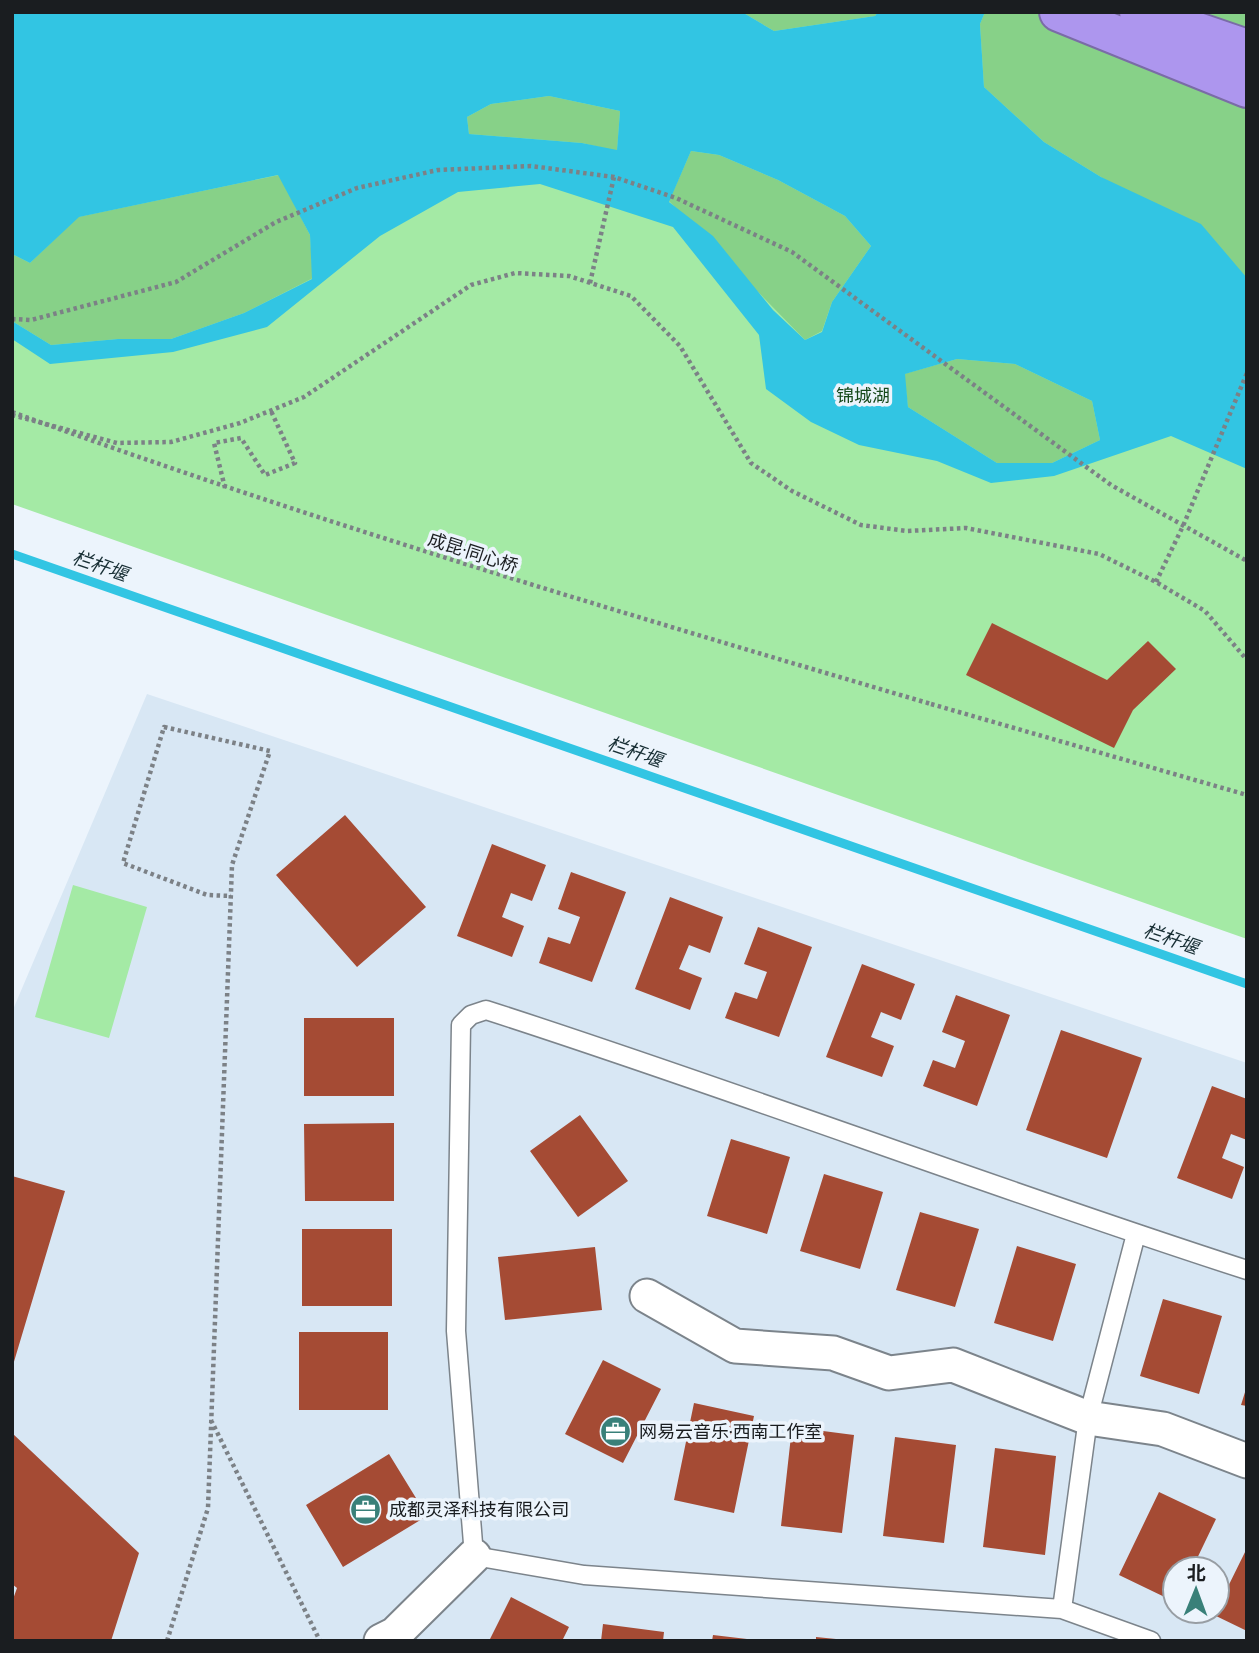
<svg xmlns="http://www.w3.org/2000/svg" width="1259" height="1653" font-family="'DM Sans','Noto Sans SC',sans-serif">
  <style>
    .built { fill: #d8e7f4; fill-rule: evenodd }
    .green { fill: #a4eaa5 }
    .forest { fill: #87d188 }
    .water { fill: #32c5e3; fill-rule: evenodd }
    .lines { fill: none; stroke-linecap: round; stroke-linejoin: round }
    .stream { stroke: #32c5e3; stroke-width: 9 }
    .building { fill: #a54b34 }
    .lane-casing { stroke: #7c848b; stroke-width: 21 }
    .street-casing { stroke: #7c848b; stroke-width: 37 }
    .highway-casing { stroke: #7a6ca6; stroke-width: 42 }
    .path { stroke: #7c8186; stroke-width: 4.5; stroke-dasharray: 3.5 3.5; stroke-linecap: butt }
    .lane { stroke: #fff; stroke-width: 18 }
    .street { stroke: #fff; stroke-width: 33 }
    .highway { stroke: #ad96ee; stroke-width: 38 }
    .path-bridge { stroke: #7c8186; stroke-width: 4.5; stroke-dasharray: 3.5 3.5; stroke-linecap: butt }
    .labels { text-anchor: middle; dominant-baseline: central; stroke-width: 7; stroke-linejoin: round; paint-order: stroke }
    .park-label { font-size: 18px; fill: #16491a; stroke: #ecf4fc }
    .street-label { font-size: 18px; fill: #1a1d20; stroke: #ecf4fc }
    .poi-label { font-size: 18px; fill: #1a1d20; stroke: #ecf4fc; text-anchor: start }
    .water-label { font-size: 19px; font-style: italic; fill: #172e34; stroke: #ecf4fc }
  </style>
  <rect width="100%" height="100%" fill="#ecf4fc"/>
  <!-- built -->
  <path class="built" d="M147,694L1247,1063V1641H12V1012ZM1175,1569H1217V1611H1175Z"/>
  <!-- green -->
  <path class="green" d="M12,12H1247V939L12,504Z
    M73,885L147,907L109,1038L35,1017Z"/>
  <!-- forest -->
  <path class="forest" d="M742,12H878L875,16L774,31Z
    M985,12H1247V278L1101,177L1044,142L984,87L980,24Z
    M549,96L620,111L617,151L582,143L469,134L467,117L491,104Z
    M691,151L719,155L778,180L845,216L871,246L832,302L822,331L805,340L669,201Z
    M279,175L310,235L313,278L244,313L171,339H118L51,345L12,321V254L30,263L78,217Z
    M957,359L1015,364L1092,401L1100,440L1052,463H997L908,407L904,374Z"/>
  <!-- water -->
  <path class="water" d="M12,12H742L774,31L875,16L878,12H985L980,24L984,87L1044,142L1101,177L1201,224L1247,278V469L1171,436L1054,476L991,483L937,461L859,445L811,422L766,389L759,335L673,227L540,184L458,192L380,236L267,327L173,352L50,364L12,339V321L51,345L118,339H171L244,313L312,279L310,235L278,175L79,217L30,263L12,254ZM549,96L620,111L617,150L582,143L469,134L467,117L491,104ZM691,151L719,155L778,180L845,216L871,246L832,302L822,332L805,340L773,310L713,236L669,202ZM957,359L1015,364L1092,401L1100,440L1052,463H997L908,407L905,374Z"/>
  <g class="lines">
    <!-- stream -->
    <path class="stream" d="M12,554L1247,984"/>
  </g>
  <!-- building -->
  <path class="building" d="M992,623L1107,680L1148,641L1176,669L1133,710L1114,748L966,675Z
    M345,815L426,907L357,967L276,875Z
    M492,844L546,865L532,901L511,893L502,917L524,926L512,957L457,936Z
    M571,872L626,892L592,982L539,963L548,937L570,944L580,917L558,909Z
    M670,897L723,917L710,953L689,945L679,969L702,978L690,1010L635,989Z
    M758,927L812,947L779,1037L725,1018L735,992L757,999L767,972L744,964Z
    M862,964L915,984L901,1020L881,1012L871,1037L894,1046L882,1077L826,1057Z
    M956,995L1010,1015L977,1106L923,1086L933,1060L955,1068L965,1041L942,1032Z
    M304,1018H394V1096H304Z
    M1061,1030L1142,1058L1107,1158L1026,1130Z
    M1212,1086L1247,1099V1140L1231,1134L1222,1158L1244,1167L1232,1199L1177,1178Z
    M580,1115L628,1181L578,1217L530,1151Z
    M394,1123V1201H305L304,1124Z
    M731,1139L790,1157L767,1234L707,1216Z
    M824,1174L883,1192L860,1269L800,1251Z
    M12,1176L65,1191L13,1365H12Z
    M920,1212L979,1229L955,1307L896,1290Z
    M302,1229H392V1306H302Z
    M1017,1246L1076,1264L1053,1341L994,1323Z
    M595,1247L602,1310L505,1320L498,1257Z
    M1163,1299L1222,1316L1199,1394L1140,1376Z
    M299,1332H388V1410H299Z
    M603,1360L661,1389L623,1463L565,1434Z
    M1246,1389H1247V1406L1241,1405Z
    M694,1403L754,1416L734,1513L674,1500Z
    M792,1427L854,1435L842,1533L781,1526Z
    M12,1433L139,1553L111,1641H12V1602L17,1588L12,1584Z
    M895,1437L956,1445L944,1543L883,1536Z
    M995,1448L1056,1456L1045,1555L983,1547Z
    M389,1454L427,1516L343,1567L306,1505Z
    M1159,1492L1216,1519L1192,1569H1175V1602L1119,1575Z
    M1247,1548V1631L1214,1615Z
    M511,1597L569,1627L562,1641H489Z
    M603,1624L664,1632L663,1641H601Z
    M713,1635L747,1639V1641H712Z
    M816,1637L836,1639V1641H816Z"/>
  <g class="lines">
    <defs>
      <path id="lane" d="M1062,1609L1088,1418L1136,1234
        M1151,1641L1062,1609L584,1575L474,1556L456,1331L461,1025L471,1015L486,1010C741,1092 992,1188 1247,1270"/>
      <path id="street" d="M647,1296L735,1346L833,1353L889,1373L953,1365L1088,1418L1163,1429L1247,1461
        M381,1641L395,1634L474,1556"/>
      <path id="highway" d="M1059,12L1247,88
        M1139,12L1247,49"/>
    </defs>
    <!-- lane casing -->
    <use href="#lane" class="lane-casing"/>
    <!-- street casing -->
    <use href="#street" class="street-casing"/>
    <!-- highway casing -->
    <use href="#highway" class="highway-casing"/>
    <!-- path -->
    <path class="path" d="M590,283L614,177
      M12,319L31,320L176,282L276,222L357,188L438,170L531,166L614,177L676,198L792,252L1111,485L1247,561
      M12,415L117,443L171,442L240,423L304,397L471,285L515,273L569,276L631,296L680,346L751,463L792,491L861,525L907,531L966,528L1099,554L1156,582L1205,611L1247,660
      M225,488L214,443L241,438L265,475L295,463L271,411
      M1156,582L1183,526L1247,373
      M931,704L1247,795
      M211,1420L320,1641
      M167,1641L208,1508L232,865L270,751L164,727L123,863L207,895L231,896"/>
    <!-- lane -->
    <use href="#lane" class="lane"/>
    <!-- street -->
    <use href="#street" class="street"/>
    <!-- highway -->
    <use href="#highway" class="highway"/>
    <!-- path-bridge -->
    <path class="path-bridge" d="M12,412C315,522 622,613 931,704"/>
  </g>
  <!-- icons -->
  <defs>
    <symbol id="office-disc" viewBox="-11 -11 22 22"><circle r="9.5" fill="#398079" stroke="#ecf4fc"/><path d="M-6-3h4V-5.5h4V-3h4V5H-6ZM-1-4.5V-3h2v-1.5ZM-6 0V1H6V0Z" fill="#fff"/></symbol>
  </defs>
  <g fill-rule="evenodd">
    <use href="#office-disc" x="598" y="1414" width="35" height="35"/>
    <use href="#office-disc" x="348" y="1492" width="35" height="35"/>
  </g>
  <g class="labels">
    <!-- park labels -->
    <g class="park-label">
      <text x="863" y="396">锦城湖</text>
    </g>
    <!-- street labels -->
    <g class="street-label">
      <text transform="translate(473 553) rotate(18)">成昆·同心桥</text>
    </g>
    <!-- poi labels -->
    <g class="poi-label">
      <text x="639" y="1432">网易云音乐·西南工作室</text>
      <text x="389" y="1510">成都灵泽科技有限公司</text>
    </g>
    <!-- water labels -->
    <g class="water-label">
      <text transform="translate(100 566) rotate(19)">栏杆堰</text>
      <text transform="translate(635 752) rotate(19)">栏杆堰</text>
      <text transform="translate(1171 939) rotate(19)">栏杆堰</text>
    </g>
  </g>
  <!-- border -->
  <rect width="1259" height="1653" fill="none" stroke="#1a1d20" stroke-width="28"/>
  <!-- north arrow -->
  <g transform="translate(1196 1590) rotate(1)"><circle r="33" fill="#ecf4fc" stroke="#989ea4" stroke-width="2"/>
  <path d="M0-5L12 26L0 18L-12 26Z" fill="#398079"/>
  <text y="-10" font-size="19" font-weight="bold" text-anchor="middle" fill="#1a1d20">北</text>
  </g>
</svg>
